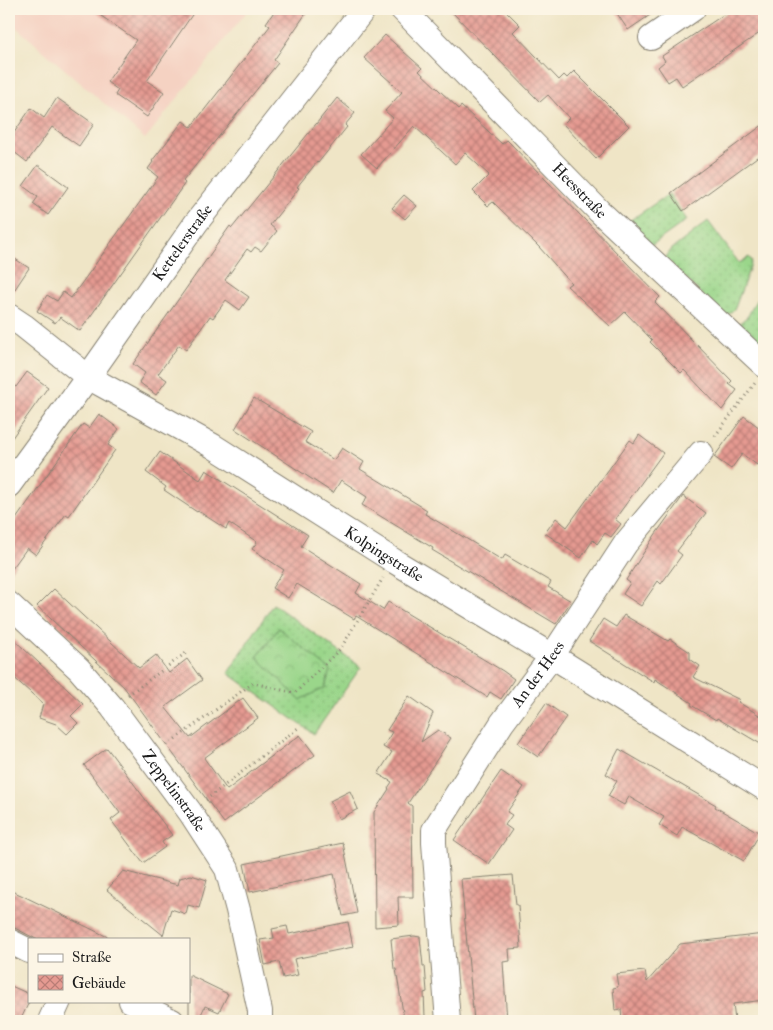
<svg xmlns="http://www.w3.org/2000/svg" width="773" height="1030" font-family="'IM FELL Double Pica',serif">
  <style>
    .built { fill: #f5d2c2 }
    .grass { fill: url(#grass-dots); stroke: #5b7953 }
    .park { fill: url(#park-crowns); stroke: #5b7953 }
    .building { fill: url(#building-cross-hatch) }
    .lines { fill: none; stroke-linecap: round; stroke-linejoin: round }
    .street-casing { stroke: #868071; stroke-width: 26 }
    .path { stroke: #868071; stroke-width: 3; stroke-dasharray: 1 4; stroke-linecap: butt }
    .street { stroke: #fff; stroke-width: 24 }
    .labels { text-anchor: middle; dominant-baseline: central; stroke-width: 4; stroke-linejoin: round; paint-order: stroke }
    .street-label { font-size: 16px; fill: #1c1c1c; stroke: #fcf5e5 }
  </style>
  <defs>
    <pattern id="grass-dots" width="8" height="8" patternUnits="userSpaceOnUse" patternTransform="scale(1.25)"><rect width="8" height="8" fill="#9ad68a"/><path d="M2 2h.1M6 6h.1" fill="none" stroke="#84b776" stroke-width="1.8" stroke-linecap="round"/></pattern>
    <pattern id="park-crowns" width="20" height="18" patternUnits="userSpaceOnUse" patternTransform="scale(1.25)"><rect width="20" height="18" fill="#9ad68a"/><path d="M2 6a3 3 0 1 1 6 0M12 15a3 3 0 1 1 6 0" fill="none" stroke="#84b776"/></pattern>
    <pattern id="building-cross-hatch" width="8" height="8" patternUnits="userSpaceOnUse" patternTransform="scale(1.25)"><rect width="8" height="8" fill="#e59a91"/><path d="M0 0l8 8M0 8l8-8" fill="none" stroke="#b97d76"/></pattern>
  </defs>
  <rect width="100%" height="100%" fill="#fcf5e5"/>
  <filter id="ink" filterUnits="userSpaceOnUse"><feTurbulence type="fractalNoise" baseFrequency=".02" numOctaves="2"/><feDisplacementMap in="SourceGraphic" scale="10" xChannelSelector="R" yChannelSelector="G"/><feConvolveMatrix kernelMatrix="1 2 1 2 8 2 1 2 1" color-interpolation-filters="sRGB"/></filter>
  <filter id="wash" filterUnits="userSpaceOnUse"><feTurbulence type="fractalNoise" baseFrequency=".0096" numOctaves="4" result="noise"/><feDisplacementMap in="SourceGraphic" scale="20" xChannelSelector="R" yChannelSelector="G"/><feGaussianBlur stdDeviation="1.12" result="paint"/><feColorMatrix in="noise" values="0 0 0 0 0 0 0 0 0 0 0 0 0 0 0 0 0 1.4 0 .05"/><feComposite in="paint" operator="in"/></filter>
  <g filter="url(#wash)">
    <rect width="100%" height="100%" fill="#efe5c6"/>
    <!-- built -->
    <path class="built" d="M9,9H249L145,139L9,21Z"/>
    <!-- grass -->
    <path class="grass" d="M669,194L687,220L652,245L629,221Z
      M708,221L739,263L749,257L752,261L735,308L725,318L665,258L672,249Z
      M764,294V354L735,327L748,316L755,302Z
      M273,604L361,667L314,734L228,673Z"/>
    <!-- park -->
    <path class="park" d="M279,628L330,670L325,688L300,700L257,657Z"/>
    <g id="blocks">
      <!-- building -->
      <path class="building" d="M91,9H196L147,81L164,92L147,117L115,95L118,90L107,82L136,40Z
        M276,9H309L274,60L278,63L183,181L185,183L80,331L60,317L55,323L37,311L47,295L57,301L63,292L71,298L158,177L148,169L153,162L152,161L183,121L191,127L270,26L266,23Z
        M449,9H504L520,25L513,32L559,80L564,75L567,78L574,71L629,126L596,159L563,124L569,118L548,95L540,102Z
        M614,9H659L628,30Z
        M732,9H764V30L682,86L676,77L668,82L658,67L665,61L662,56Z
        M385,35L422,68L419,71L459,109L461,106L502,144L507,140L660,297L655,302L732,381L729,384L737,390L722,410L684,370L681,373L650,342L652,340L625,312L610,326L567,286L571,283L539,247L493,202L488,206L473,191L489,175L465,153L455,164L414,126L377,168L361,154L393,118L385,111L402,92L364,58Z
        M57,98L94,124L79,146L52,127L27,162L9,148V140L31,108L44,118Z
        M337,98L355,113L345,125L347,127L318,163L317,162L297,187L299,188L270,225L277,231L261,251L255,247L251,252L247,249L225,280L249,297L240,310L226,300L213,318L210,316L186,350L179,345L158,374L167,380L156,395L139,382L145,373L133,364L230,226L232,228Z
        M764,124V152L683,211L671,193Z
        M38,165L68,187L48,215L33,204L38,197L23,186Z
        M404,195L417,206L405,219L392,208Z
        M9,255L29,268L9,298Z
        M27,372L48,387L9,442V382L16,387Z
        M254,398L311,432L305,442L334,460L342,448L364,462L360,469L427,510L425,514L502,560L505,555L551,582L548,587L571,601L556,624L432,550L433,548L362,505L367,497L341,480L333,493L235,429Z
        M99,414L119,429L108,445L115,450L69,516L66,514L36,555L27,548L9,573V529L83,424L89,428Z
        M744,416L764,431V455L757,465L742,454L731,469L714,457Z
        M639,435L663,453L615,519L621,524L611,537L605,533L597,544L593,540L581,558L545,533L556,518L567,527L630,440L634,443Z
        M160,452L200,480L206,470L308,535L301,546L361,584L356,593L383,610L388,602L503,671L514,679L501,699L490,692L487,697L356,616L354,619L297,584L288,598L272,588L284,570L252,549L257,542L229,523L226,529L198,511L197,512L164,490L166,487L146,472Z
        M683,496L706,513L677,551L682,555L661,584L658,581L641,606L623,594L630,583L626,580L655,535Z
        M54,589L139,668L156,655L169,673L187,659L202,680L165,707L190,738L243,698L258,718L204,758L227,790L300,735L315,755L224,823L124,687L37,606Z
        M624,615L668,641L670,639L690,652V659L700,666L693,677L740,700L738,702L764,718V746L717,718L716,720L691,705L692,703L655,679L654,682L589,641L603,619L616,627Z
        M9,635L83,704L71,716L78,723L67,734L56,724L39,718L43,704L9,673Z
        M409,696L433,713L421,742L438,730L451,738L408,803L412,806L413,897H398L399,925L375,927L374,812L389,789L388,788L392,782L378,774L392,752L383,747L392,732L387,730Z
        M546,703L566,717L538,757L518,743Z
        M107,748L172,835L162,842L165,847L143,863L111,820L120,813L84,765Z
        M619,749L716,805L715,807L760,833L744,861L682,827L677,836L659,825L664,817L629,797L624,805L608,796L617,781L606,774Z
        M501,771L524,787L507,812L512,815L505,825L512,830L489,864L454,840Z
        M350,791L358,809L339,819L330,801Z
        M343,843L357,913L343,916L334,874L250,892L244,864Z
        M123,871L178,885L180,878L191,875L207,880L199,908L188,905L186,914L171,909L163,935L107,890Z
        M513,875L516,905H518L521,948L509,949L510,961L503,962L507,1021H474L461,879Z
        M9,890L21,895L112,939H36L9,925Z
        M348,922L353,947L294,959L298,975L283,978L279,962L265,965L260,940L274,938L272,929L287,926L289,934Z
        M764,934V1000L733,1004L735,1021H622L621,1009L615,1010L613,988L618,987L616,974L645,971L647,982L680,944Z
        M414,936L420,937L423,966H425L427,992L424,993L425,1017L404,1019L396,969H394L391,939Z
        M189,975L228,994L219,1012L205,1006L198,1021H189Z
        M9,985L29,994V1002L20,1021H9Z"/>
    </g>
  </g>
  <g filter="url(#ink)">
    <use href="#blocks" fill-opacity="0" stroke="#868071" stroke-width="1"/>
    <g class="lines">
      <defs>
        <g id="street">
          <path id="s1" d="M402,9L599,211L764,365"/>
          <path d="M651,38L693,9"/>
          <path id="s2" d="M9,316L24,326L88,377L213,446L394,561L552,656L764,788"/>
          <path id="s3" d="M9,485L88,377L196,223L364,9"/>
          <path id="s4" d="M9,604L79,669L112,707L190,812L227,869L238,910L260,1011V1021"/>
          <path d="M9,941L29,951"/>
          <path d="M131,1001L172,1021"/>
          <path d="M50,1021L59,1001"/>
          <path id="s5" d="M448,1021L434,843V830L502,723L552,656L626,543L701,453"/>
        </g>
      </defs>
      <!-- street casing -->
      <use href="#street" class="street-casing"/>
      <!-- path -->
      <path class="path" d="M715,436L755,383
        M128,695L186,653
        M167,745L253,683L295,693L341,648L383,578
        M206,800L298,728"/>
      <!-- street -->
      <use href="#street" class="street"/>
    </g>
  </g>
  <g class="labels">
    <!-- street labels -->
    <g class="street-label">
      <text stroke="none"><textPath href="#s1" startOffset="254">Heesstraße</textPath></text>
      <text stroke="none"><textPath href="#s3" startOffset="298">Kettelerstraße</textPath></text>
      <text stroke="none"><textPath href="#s2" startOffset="445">Kolpingstraße</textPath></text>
      <text stroke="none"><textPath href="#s5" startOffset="379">An der Hees</textPath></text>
      <text stroke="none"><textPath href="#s4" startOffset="250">Zeppelinstraße</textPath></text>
    </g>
  </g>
  <!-- margin -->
  <rect width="773" height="1030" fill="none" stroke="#fcf5e5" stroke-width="30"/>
  <!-- legend -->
  <rect x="28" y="938" width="162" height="65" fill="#fcf5e5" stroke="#a29e95"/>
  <rect x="38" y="954" width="25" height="8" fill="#ffffff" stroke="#a29e95"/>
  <text x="72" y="962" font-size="15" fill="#1c1c1c">Straße</text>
  <rect x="38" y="975" width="25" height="15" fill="url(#building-cross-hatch)" stroke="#a29e95"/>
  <text x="72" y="988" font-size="15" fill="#1c1c1c">Gebäude</text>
</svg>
